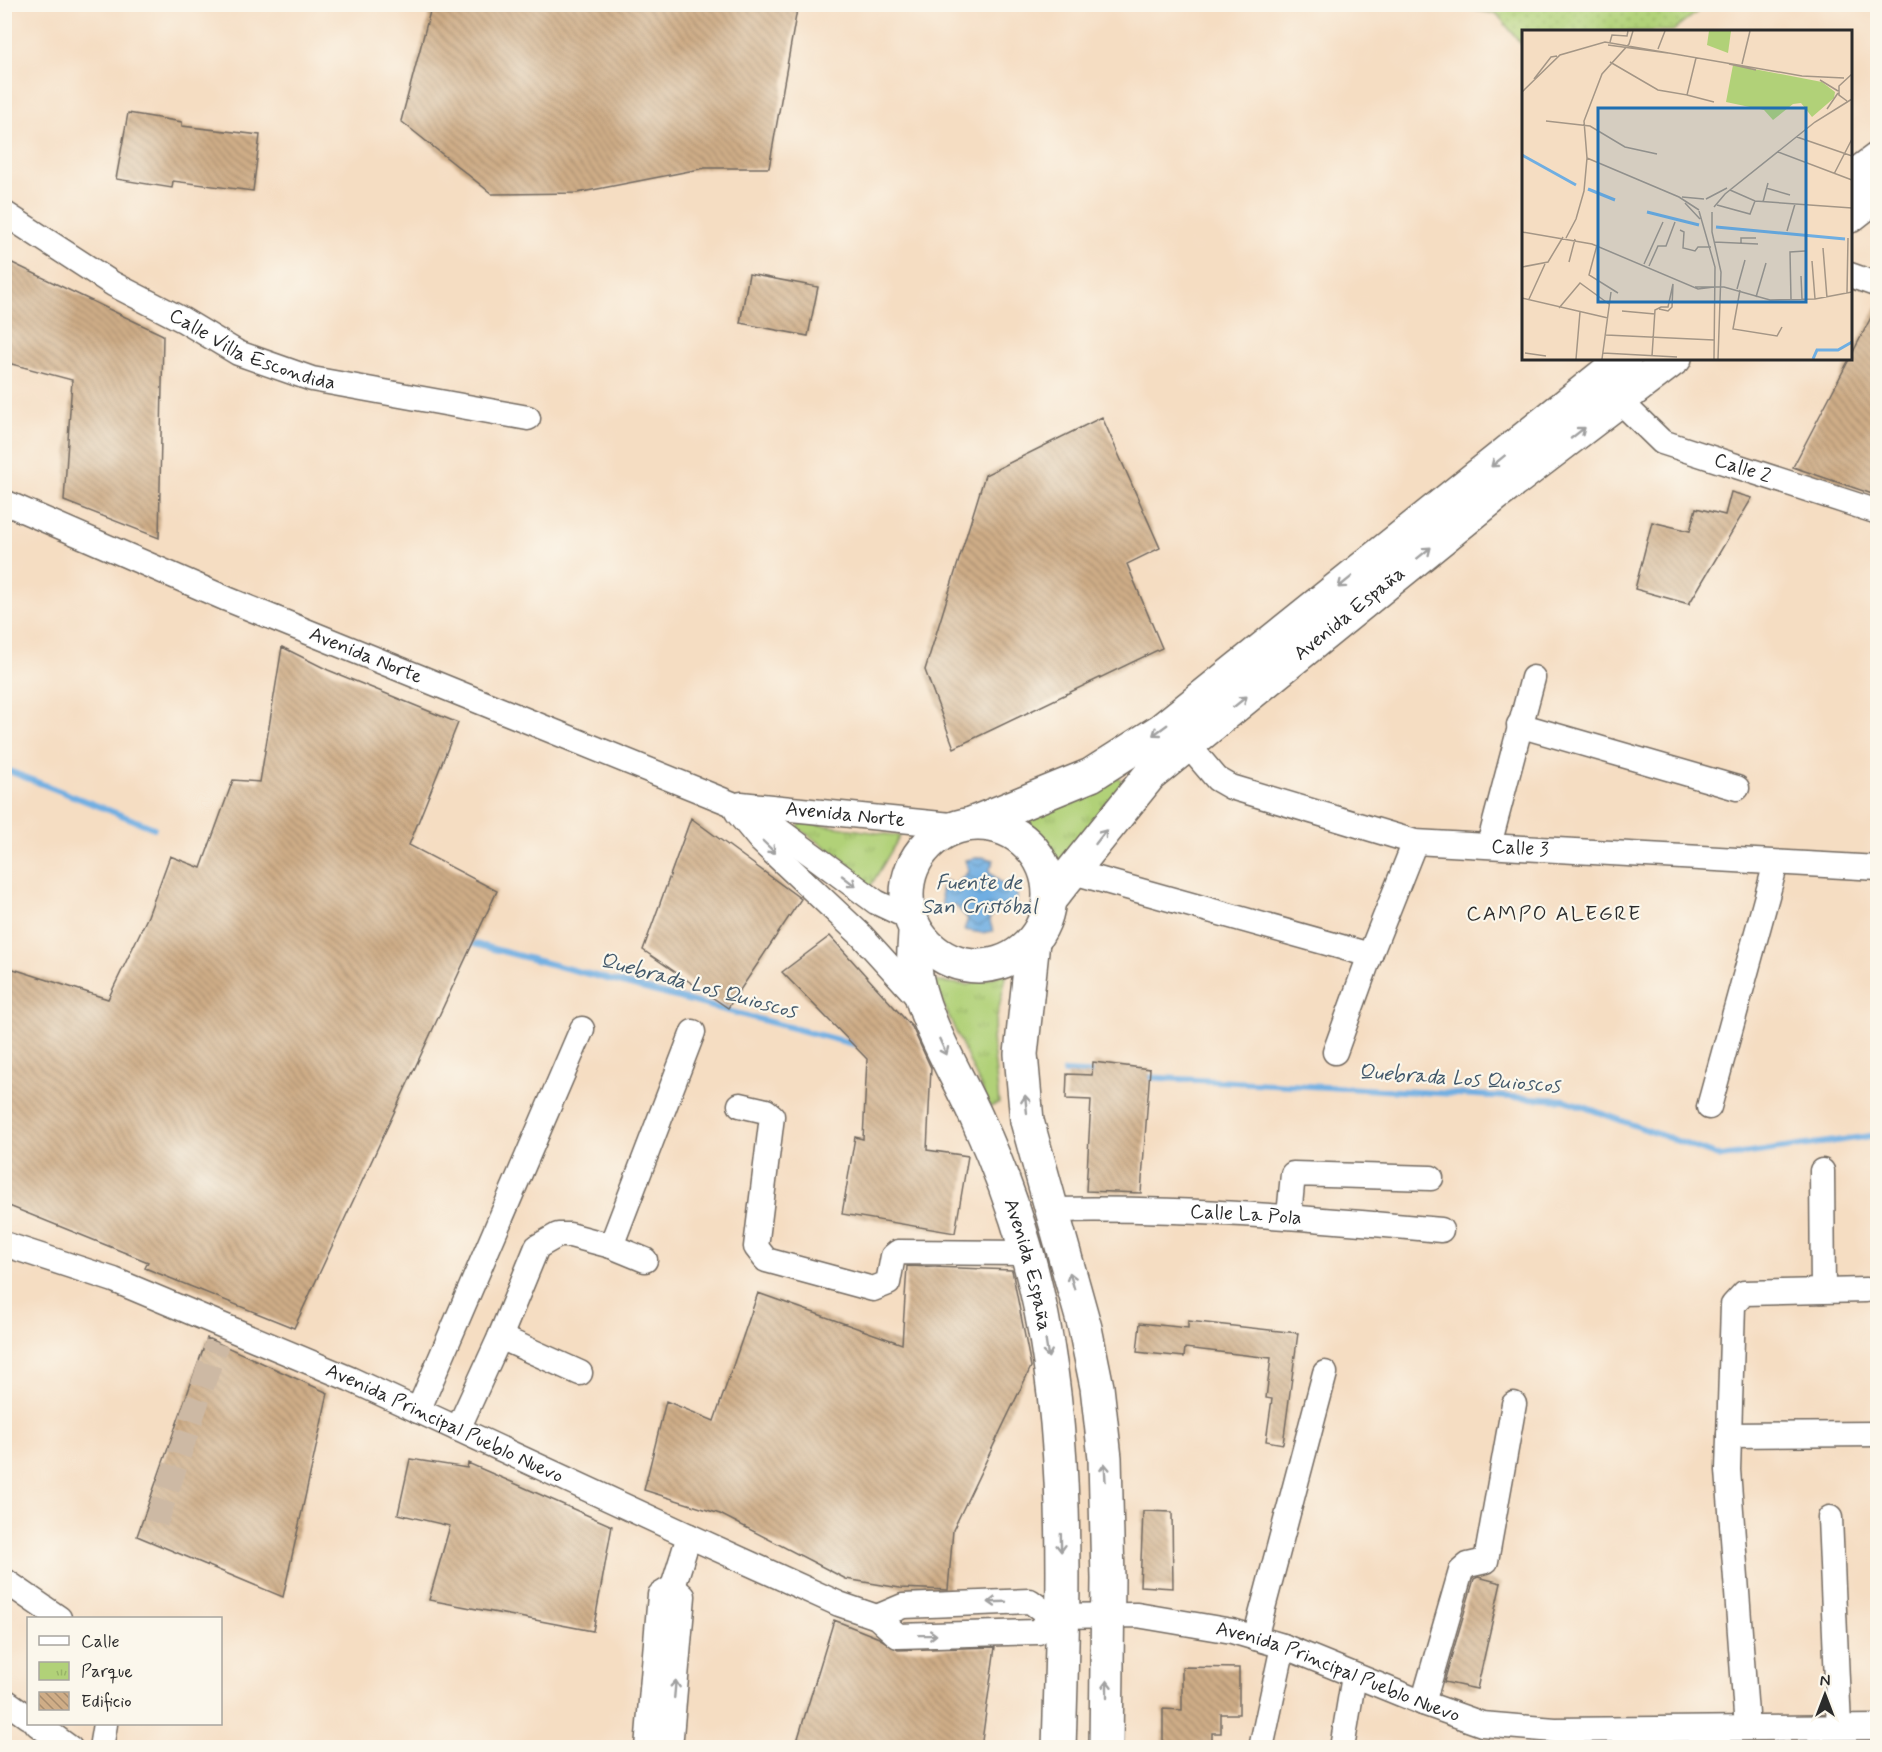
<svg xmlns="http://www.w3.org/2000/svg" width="1882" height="1752" font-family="Mynerve,sans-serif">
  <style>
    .grass { fill: url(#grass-dots); stroke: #6e7e52; stroke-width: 1.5 }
    .park { fill: url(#park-tufts); stroke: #6e7e52; stroke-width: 1.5 }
    .water { fill: url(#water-waves); stroke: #4d6c86; stroke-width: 1.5 }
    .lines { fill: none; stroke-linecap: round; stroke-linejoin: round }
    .stream { stroke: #6faee2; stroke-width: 6 }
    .building { fill: url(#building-back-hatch) }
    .street-tunnel { stroke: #cdb9a4; stroke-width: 24; stroke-dasharray: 24 12; stroke-linecap: butt }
    .street-casing { stroke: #726960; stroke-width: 27 }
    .secondary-casing { stroke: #726960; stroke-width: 36 }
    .street { stroke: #fff; stroke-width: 24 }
    .secondary { stroke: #fff; stroke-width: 33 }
    .oneway { stroke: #a0a0a0 }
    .labels { text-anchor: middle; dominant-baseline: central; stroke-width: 4.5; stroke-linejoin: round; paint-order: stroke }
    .street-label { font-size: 20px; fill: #2b2b2b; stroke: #fbf7ec }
    .water-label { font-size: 21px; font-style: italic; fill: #43596b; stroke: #fbf7ec }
    .neighbourhood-label { font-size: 21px; letter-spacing: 1.5px; fill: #2b2b2b; stroke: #fbf7ec }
    .inset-river { fill: none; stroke: #6faee2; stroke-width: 3 }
    .inset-road { fill: none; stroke: #a49686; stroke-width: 1.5 }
    .view { fill: #1f6fb2; fill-opacity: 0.15; stroke: #1f6fb2; stroke-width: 3 }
    .inset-edge { fill: none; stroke: #2b2b2b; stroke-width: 3 }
  </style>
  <defs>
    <pattern id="grass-dots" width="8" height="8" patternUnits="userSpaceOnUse" patternTransform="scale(1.5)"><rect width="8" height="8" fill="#b1d178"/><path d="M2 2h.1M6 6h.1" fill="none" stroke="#98b468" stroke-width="1.8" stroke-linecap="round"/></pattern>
    <pattern id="park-tufts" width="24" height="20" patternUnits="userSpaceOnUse" patternTransform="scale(1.5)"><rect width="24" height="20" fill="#b1d178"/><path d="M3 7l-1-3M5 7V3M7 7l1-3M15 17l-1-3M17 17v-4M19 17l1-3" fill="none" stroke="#98b468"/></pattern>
    <pattern id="water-waves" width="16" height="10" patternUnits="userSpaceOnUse" patternTransform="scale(1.5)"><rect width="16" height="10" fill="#6faee2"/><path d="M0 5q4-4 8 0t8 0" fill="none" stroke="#5b8eb7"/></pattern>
    <pattern id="building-back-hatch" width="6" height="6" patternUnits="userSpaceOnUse" patternTransform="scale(1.5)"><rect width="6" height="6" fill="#cfad87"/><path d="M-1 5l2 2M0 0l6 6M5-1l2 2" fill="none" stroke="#a88d6f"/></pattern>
  </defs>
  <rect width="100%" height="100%" fill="#fbf7ec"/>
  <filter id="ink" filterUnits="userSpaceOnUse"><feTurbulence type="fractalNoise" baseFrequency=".0167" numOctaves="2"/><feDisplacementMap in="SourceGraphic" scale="12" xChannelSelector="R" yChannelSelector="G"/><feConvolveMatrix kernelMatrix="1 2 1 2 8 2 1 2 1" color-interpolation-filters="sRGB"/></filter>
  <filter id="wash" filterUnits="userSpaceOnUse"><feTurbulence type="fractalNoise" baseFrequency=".008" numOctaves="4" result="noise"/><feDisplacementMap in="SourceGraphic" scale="24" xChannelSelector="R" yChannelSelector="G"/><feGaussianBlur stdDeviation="1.35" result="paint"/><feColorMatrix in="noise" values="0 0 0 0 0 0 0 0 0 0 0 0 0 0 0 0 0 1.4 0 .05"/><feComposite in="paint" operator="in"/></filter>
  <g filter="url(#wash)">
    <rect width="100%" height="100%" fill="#f5ddc2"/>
    <!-- grass -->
    <path class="grass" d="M1446,5L1706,4V5L1673,31L1524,32L1523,46L1497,14Z"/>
    <!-- park -->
    <path class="park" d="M1118,777L1127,787L1059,872C1053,847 1042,834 1021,819Z
      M801,822L900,836L870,887L842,858L798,828Z
      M1007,973L992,1038L999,1103L990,1107L933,981L968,985Z"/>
    <!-- water -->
    <path class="water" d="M982,857L994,860L989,871L1003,885L1015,881L1017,898L1014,910L1003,905L989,919L993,931L982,933L964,930L968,919L955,905L943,909L941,892L944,880L955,885L969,871L965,860Z"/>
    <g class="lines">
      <!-- stream -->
      <path class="stream" d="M4,769L154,828
        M467,942L857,1045
        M1065,1072L1100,1074
        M1143,1077L1565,1100L1721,1157L1878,1135"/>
    </g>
    <g id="blocks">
      <!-- building -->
      <path class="building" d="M432,4H798L769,168H705L577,193L492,194L401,121Z
        M128,113L182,122V126L260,135L253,191L173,181L172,188L116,179Z
        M4,259L163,335L159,538L64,501L72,380L4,362Z
        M749,274L818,287L808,336L740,323Z
        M1878,304V496L1793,467Z
        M1102,417L1160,548L1127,564L1162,648L954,748L925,670L985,475Z
        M1731,492L1752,498L1689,604L1635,589L1652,522L1690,531L1696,508L1725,515Z
        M282,647L328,670L458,723L409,845L497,891L294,1328L145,1268L148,1262L4,1204V966L108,999L148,916L170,856L201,868L233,780L260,782Z
        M691,818L801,899L728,1008L643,950Z
        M830,936L912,1027L931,1068L927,1150L968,1156L955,1233L842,1214L855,1137L863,1139L867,1059L782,972Z
        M1093,1062L1150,1069L1141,1193L1086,1191L1091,1100L1066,1099L1067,1074L1092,1075Z
        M907,1266L1012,1270L1031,1367L953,1530L948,1590L900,1588L846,1579L720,1514L644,1490L666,1401L714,1421L758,1293L902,1344Z
        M1188,1321L1298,1333L1283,1444L1266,1441L1272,1399L1266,1398L1271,1358L1185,1348L1184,1357L1137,1352L1140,1323L1188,1328Z
        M207,1338L328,1393L283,1597L137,1536Z
        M410,1459L467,1468L468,1463L612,1526L593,1631L429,1600L450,1526L398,1514Z
        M1143,1511L1172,1512L1173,1588L1140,1586Z
        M1478,1577L1501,1583L1477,1689L1444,1682L1474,1579Z
        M834,1620L879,1638L898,1650L995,1647L981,1748H795Z
        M1182,1667L1239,1668V1714H1221V1733H1212V1748H1163V1709L1182,1710Z"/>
    </g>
  </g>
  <g filter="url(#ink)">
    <use href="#blocks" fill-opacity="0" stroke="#726960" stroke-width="1.5"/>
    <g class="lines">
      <!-- street-tunnel -->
      <path class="street-tunnel" d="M156,1523L217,1343"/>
      <defs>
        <g id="street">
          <path id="s1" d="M4,213L113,284L183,320L238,353L312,379L528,418"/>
          <path d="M1850,275L1878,285"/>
          <path id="s2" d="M1621,402L1662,442L1878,512"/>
          <path id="s3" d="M4,502L227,599L730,803L776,828L876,902L910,918"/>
          <path d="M1519,725L1737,788"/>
          <path id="s4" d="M1188,745L1217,779L1231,787L1415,842L1878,868"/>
          <path id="s5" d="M741,804L961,826"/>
          <path d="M737,812L761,841L862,936L922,1002"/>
          <path d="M1489,845L1533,678"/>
          <path d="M1073,872L1370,955L1415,842"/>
          <path d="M1335,1052L1370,955"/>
          <path d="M740,1105L766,1111L772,1116L756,1247L766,1260L873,1289L888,1283L893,1256L898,1252L1027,1253"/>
          <path d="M1709,1107L1776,863"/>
          <path d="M1822,1171L1823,1291"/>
          <path id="s6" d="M1051,1210C1182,1207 1311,1218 1441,1230"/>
          <path d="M1289,1216L1293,1174L1431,1178"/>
          <path id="s7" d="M4,1244L114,1280L350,1379L689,1536L839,1604L877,1617L898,1636L1038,1632L1050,1616"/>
          <path d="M611,1246L645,1260"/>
          <path d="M500,1337L580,1373"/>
          <path d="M418,1411L582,1029"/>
          <path d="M458,1429L500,1337L537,1247L558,1235H570L611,1246L693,1032"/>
          <path d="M1729,1435L1878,1434"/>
          <path d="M1830,1518L1839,1727"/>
          <path d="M4,1580L59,1618"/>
          <path d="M673,1587L689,1536"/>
          <path id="s8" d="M877,1617L903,1606L1030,1601L1050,1616L1137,1615L1232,1631L1283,1646L1423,1703L1482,1724L1555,1730L1878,1727"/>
          <path d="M1255,1638L1325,1373"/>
          <path d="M4,1700L28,1717"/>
          <path d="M1423,1703L1461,1571L1468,1565L1486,1561L1514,1404"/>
          <path d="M37,1724L70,1748"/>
          <path d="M1747,1728L1728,1470L1733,1305L1744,1293L1866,1290"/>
          <path d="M101,1748L105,1724"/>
          <path d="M647,1748L660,1595L673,1587L683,1596L670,1748"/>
          <path d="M1261,1748L1283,1646"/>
          <path d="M1342,1748L1354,1676"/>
        </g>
        <g id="secondary">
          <path d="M1850,180L1878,159"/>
          <path d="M1850,216L1878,194"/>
          <circle cx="978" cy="895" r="71"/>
          <path d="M971,824L1091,775L1160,731L1625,358"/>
          <path id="s9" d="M1050,899L1149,776L1494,496L1675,358"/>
          <path id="s10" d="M915,931C915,941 913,952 914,962C920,1018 956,1071 978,1121C998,1164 1014,1208 1027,1253C1072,1412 1064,1584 1059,1748"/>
          <path d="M1033,941L1021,1054L1027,1121L1085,1328L1097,1387L1105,1458L1108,1579L1106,1748"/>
        </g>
      </defs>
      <!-- street casing -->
      <use href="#street" class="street-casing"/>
      <!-- secondary casing -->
      <use href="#secondary" class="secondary-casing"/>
      <!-- street -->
      <use href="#street" class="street"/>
      <!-- secondary -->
      <use href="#secondary" class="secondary"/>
    </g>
    <!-- one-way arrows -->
    <defs><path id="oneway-shaft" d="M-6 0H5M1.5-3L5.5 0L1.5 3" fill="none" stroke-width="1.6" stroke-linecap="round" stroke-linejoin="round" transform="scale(1.5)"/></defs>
    <g class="oneway">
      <use href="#oneway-shaft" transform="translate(1578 433) rotate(-38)"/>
      <use href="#oneway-shaft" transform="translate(1498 461) rotate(141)"/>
      <use href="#oneway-shaft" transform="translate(1424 553) rotate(-39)"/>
      <use href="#oneway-shaft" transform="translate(1345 582) rotate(141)"/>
      <use href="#oneway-shaft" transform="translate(1240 702) rotate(-39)"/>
      <use href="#oneway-shaft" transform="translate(1160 730) rotate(144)"/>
      <use href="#oneway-shaft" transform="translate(1101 837) rotate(-52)"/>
      <use href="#oneway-shaft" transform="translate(769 847) rotate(44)"/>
      <use href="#oneway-shaft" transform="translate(849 881) rotate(38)"/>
      <use href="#oneway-shaft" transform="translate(943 1047) rotate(66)"/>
      <use href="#oneway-shaft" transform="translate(1026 1104) rotate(-96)"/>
      <use href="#oneway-shaft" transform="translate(1072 1281) rotate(-106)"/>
      <use href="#oneway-shaft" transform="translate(1047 1349) rotate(81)"/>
      <use href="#oneway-shaft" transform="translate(1105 1472) rotate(-93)"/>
      <use href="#oneway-shaft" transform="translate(1061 1543) rotate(89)"/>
      <use href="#oneway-shaft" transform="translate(997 1602) rotate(178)"/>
      <use href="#oneway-shaft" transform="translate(928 1635) rotate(-1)"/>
      <use href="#oneway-shaft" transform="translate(675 1689) rotate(-85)"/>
      <use href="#oneway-shaft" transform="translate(1107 1689) rotate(-90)"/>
    </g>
  </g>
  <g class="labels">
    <!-- street labels -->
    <g class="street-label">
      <text stroke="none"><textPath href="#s1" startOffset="285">Calle Villa Escondida</textPath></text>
      <text stroke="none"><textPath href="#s2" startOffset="142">Calle 2</textPath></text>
      <text stroke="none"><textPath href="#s9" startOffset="416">Avenida España</textPath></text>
      <text stroke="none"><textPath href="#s3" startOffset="393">Avenida Norte</textPath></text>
      <text stroke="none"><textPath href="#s5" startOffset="105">Avenida Norte</textPath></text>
      <text stroke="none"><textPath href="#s4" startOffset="358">Calle 3</textPath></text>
      <text stroke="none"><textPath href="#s6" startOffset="195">Calle La Pola</textPath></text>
      <text stroke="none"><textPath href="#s10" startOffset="356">Avenida España</textPath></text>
      <text stroke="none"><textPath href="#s7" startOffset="476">Avenida Principal Pueblo Nuevo</textPath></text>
      <text stroke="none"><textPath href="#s8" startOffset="477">Avenida Principal Pueblo Nuevo</textPath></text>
    </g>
    <!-- water labels -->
    <g class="water-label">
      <text x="979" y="883">Fuente de<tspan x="979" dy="24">San Cristóbal</tspan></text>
      <text transform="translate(698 986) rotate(15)">Quebrada Los Quioscos</text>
      <text transform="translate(1459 1079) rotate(4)">Quebrada Los Quioscos</text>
    </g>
    <!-- neighbourhood labels -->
    <g class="neighbourhood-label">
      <text x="1554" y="914">CAMPO ALEGRE</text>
    </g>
  </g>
  <!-- overview -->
  <g transform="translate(1522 30)">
    <rect width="330" height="330" fill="#f5ddc2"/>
    <path d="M211,35L300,52L313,62L312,68L290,87L279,73L271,74L251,90L242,80L204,72Z" fill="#b1d178"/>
    <path d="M187,1H209L206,23L185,15Z" fill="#b1d178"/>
    <path class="inset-river" d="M0,125L54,155M66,159L93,170M125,182L177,195M194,197L323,209M291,329L295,320H316L330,312"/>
    <path class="inset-road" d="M88,12L90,5L105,6L106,1M86,15L146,23M136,19L143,1M88,32L136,60L165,65L174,28M207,34L234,40M220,34L228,1M12,49L29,27L35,26M298,50L316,61M0,62L38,25L83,12L280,46L322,48M165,65L192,72M325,71L317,65V56L330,44M305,79L316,63M24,91L68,96L103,117L135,124M275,107L330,126M256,122L330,150M65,128L157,167L177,180M312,144L330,109M244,158L268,165M208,160L233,171L330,178M160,167L182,169M184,169L205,158M241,172L246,153M163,173L178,189M195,175L228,184L233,171M192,177L203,164L293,92L330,69M177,181L193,237L192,329M190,182V202L199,242L196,329M158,200L162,202L161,218L173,221L176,217H189M265,201L273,174M0,202L70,214L176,259L192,257M44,208L54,189L62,161L65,128L62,91L80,44L107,14L111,1M192,212L236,214M219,213V208H234M75,215L67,245L96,263M301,218L305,268M290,231L293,269M47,232L53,209M122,234L141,192M127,236L136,216H144L153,192M0,237L26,232L41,207M279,246L280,269M173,257H202L248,270L293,269L330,262M215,259L223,230M218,260L211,299L255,306L260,297M325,263L326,208M234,267L244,233M0,268L86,288M7,269L23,234M269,269L268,222L283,221M37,278L58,253L87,274M100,281L133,284M84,305L192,310M3,323L24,326M81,323L155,327M130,326L133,280L139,277H146L151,254L150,277L146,281L137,279M54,329L58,282M80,329L89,262"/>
    <path class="view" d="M76,78H284V272H76Z"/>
    <rect width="330" height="330" class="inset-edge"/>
  </g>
  <!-- margin -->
  <rect width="1882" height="1752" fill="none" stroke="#fbf7ec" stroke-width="24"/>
  <!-- legend -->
  <rect x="27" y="1617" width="195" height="108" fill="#fbf7ec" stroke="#a8a59f" stroke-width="1.5"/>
  <rect x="39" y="1636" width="30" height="9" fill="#ffffff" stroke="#a8a59f" stroke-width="1.5"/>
  <text x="81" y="1647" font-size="18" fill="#2b2b2b">Calle</text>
  <rect x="39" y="1662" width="30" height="18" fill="url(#park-tufts)" stroke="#a8a59f" stroke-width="1.5"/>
  <text x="81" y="1677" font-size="18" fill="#2b2b2b">Parque</text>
  <rect x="39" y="1692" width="30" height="18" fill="url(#building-back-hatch)" stroke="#a8a59f" stroke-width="1.5"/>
  <text x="81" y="1707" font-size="18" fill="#2b2b2b">Edificio</text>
  <!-- north arrow -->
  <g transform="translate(1825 1695)" stroke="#fbf7ec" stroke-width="4.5" paint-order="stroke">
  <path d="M0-4.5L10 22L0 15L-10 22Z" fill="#2b2b2b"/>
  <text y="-9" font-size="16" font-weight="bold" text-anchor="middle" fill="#2b2b2b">N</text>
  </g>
</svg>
